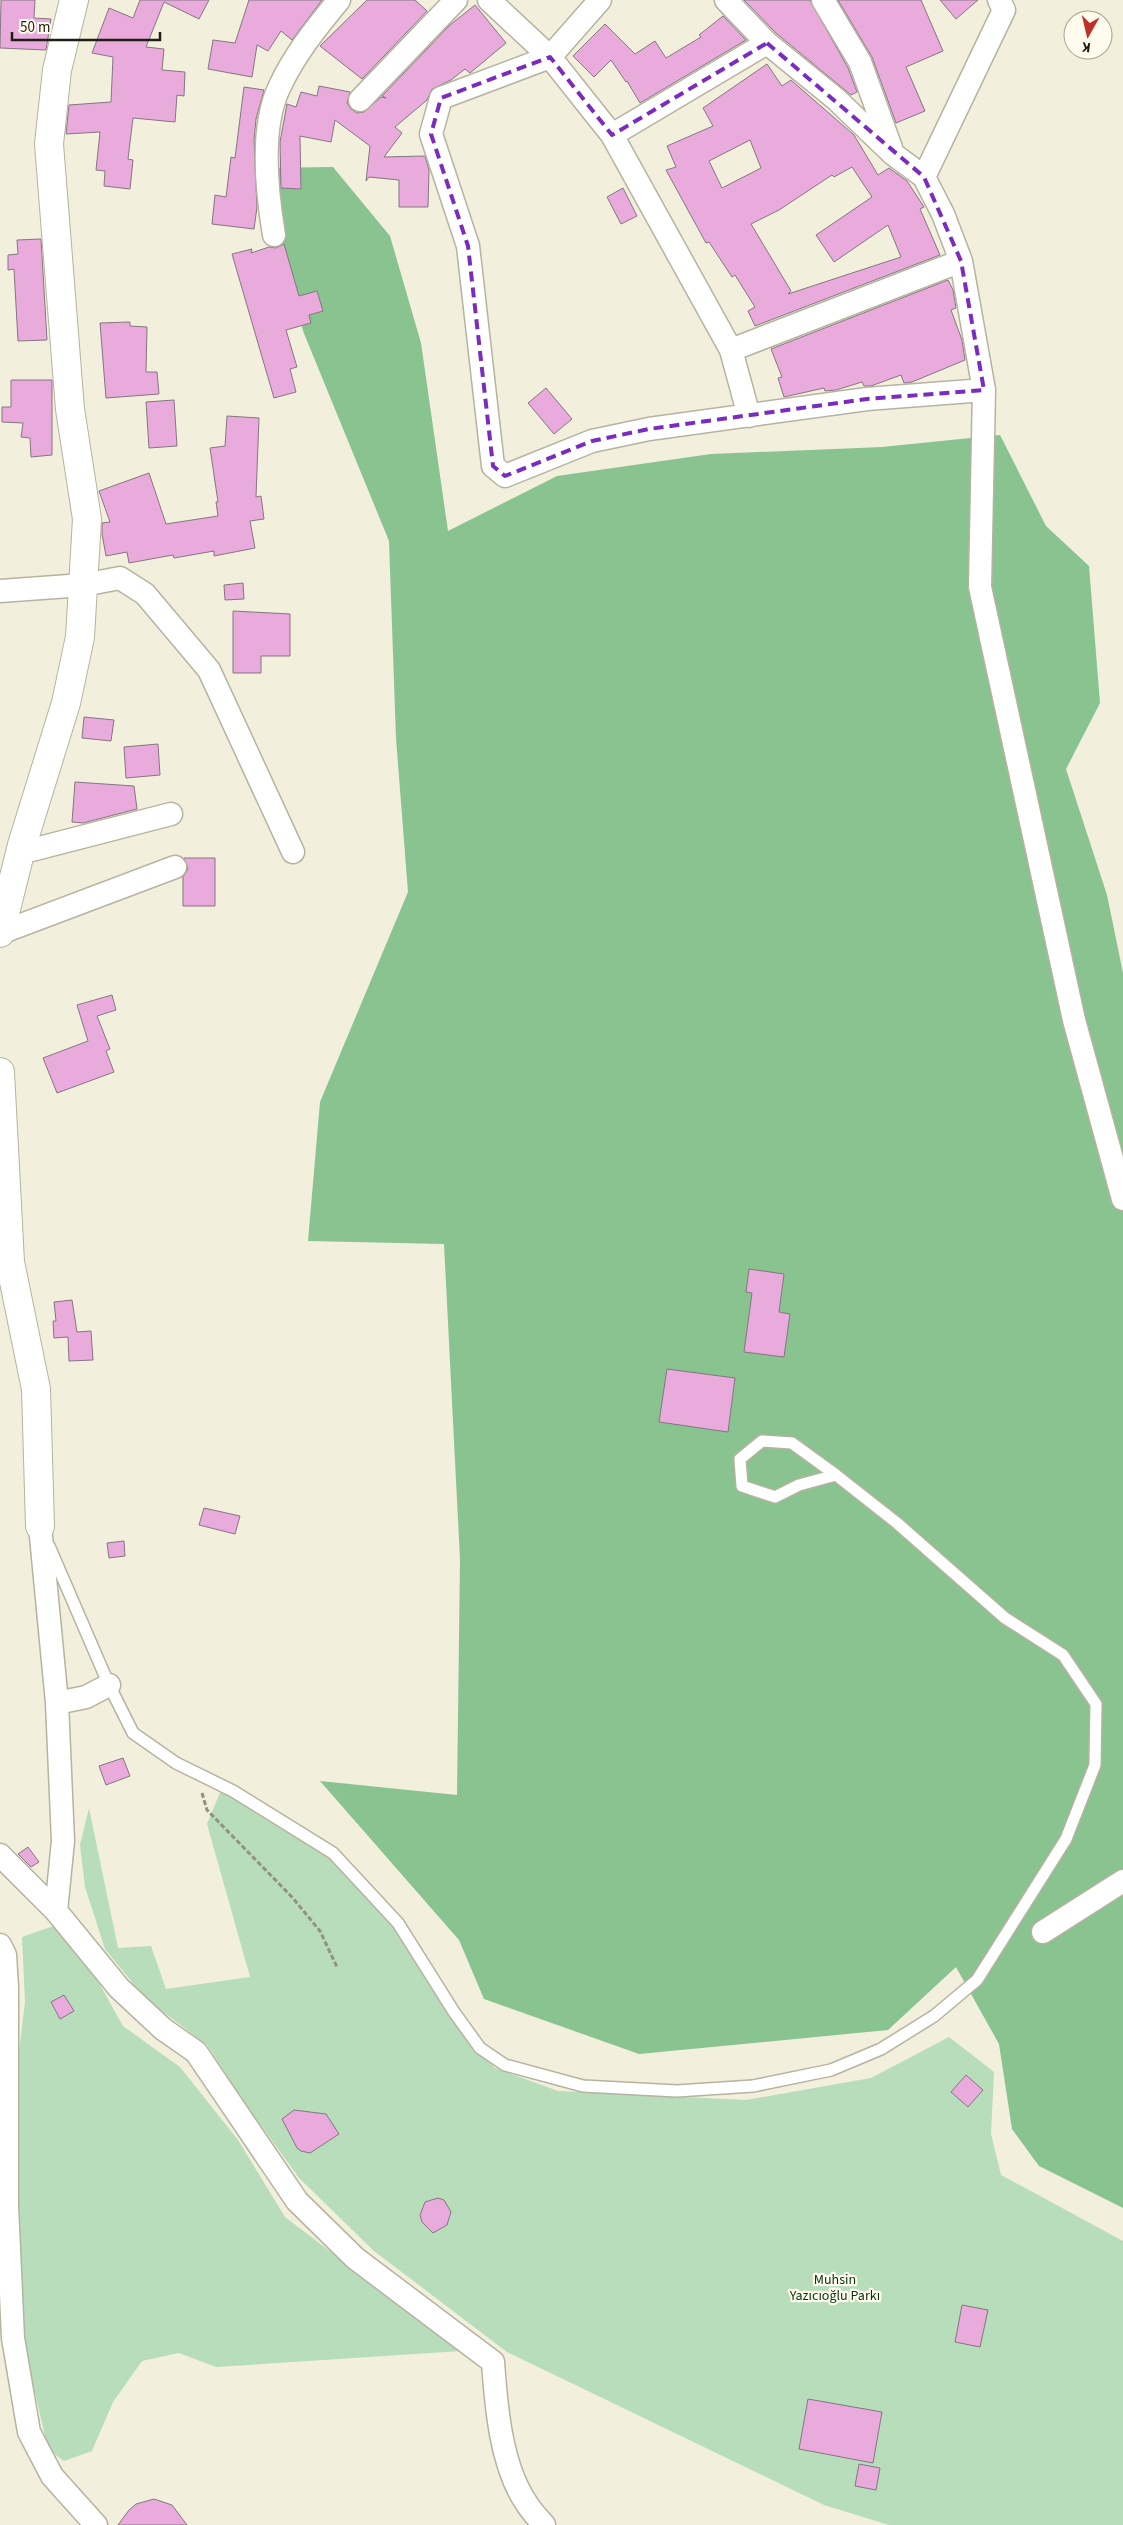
<svg xmlns="http://www.w3.org/2000/svg" width="1123" height="2525" font-family="'Source Sans 3',sans-serif">
  <style>
    .green { fill: #b7ddbb }
    .forest { fill: #88c390 }
    .building { fill: #e8abdc; stroke: #857681; fill-rule: evenodd }
    .lines { fill: none; stroke-linecap: round; stroke-linejoin: round }
    .service-casing { stroke: #b6b3a1; stroke-width: 14 }
    .minor-casing { stroke: #b6b3a1; stroke-width: 25 }
    .tertiary-casing { stroke: #b6b3a1; stroke-width: 30 }
    .path { stroke: #939183; stroke-width: 3; stroke-dasharray: 5 2.5; stroke-linecap: butt }
    .service { stroke: #fff; stroke-width: 11 }
    .minor { stroke: #fff; stroke-width: 22 }
    .tertiary { stroke: #fff; stroke-width: 28 }
    .marked { fill: none; stroke: #7b2cbf; stroke-width: 4; stroke-dasharray: 10 6; stroke-linejoin: round }
    .labels { text-anchor: middle; dominant-baseline: central; stroke-width: 4.5; stroke-linejoin: round; paint-order: stroke }
    .park-label { font-size: 14px; fill: #053312; stroke: #fffced }
  </style>
  <rect width="100%" height="100%" fill="#f2efdc"/>
  <!-- green -->
  <path class="green" d="M224,1783L309,1832L421,1949L460,2027L495,2068L558,2091L746,2100L871,2078L949,2037L994,2072L991,2134L1001,2175L1123,2241V2525H889L824,2505L507,2352L374,2251L299,2178L244,2102L207,2045L145,1998L105,1949L85,1887L80,1845L89,1808L118,1948L151,1946L166,1989L250,1977L207,1824Z
    M65,1922L123,2026L180,2067L238,2140L285,2217L461,2351L216,2367L179,2353L142,2361L113,2402L92,2451L64,2461L48,2449L23,2340L16,2237L17,2071L25,2001L22,1937Z"/>
  <!-- forest -->
  <path class="forest" d="M333,167L390,236L421,343L448,531L557,476L711,454L882,447L1000,435L1046,526L1089,566L1100,703L1066,769L1107,895L1123,973V2208L1039,2166L1012,2129L999,2044L956,1967L888,2030L639,2054L484,1999L459,1940L320,1781L457,1795L460,1559L444,1244L308,1241L320,1102L408,892L396,738L389,541L303,331L265,168Z"/>
  <!-- building -->
  <path class="building" d="M1,0H35L34,18L51,19L46,50L0,48Z
    M140,0H209L199,19L164,2L146,47L164,49L162,70L185,72L184,96L177,95L175,122L133,118L128,159L133,160L130,189L104,186L105,171L96,170L100,132L66,134L69,105L111,102L113,57L92,53L109,8L133,18Z
    M249,0H322L292,40L281,31L268,51L257,45L252,77L208,69L213,40L235,43Z
    M367,0H415L427,11L362,79L320,46Z
    M744,0H810L848,68L857,92L851,95L776,33Z
    M838,0H921L943,51L906,67L925,111L896,123L872,57Z
    M940,0H978L956,19Z
    M475,5L506,43L470,73L465,69L451,80L432,89L427,100L395,127L402,133L384,157L425,156L429,170L428,207H399V180L369,177L366,181L370,146L335,120L331,142L300,136L301,189L281,188L280,142L287,104L296,107L301,92L317,96L319,86L350,92L347,103L351,109L357,113L364,112L381,97L386,98L382,96L450,25Z
    M723,16L746,40L640,103L627,81L626,82L611,60L594,77L573,56L605,24L635,54L655,41L666,58L701,37L699,35Z
    M767,64L782,86L791,80L854,135L878,175L889,168L907,181L924,207L920,209L940,255L755,326L748,311L755,307L735,275L732,277L709,242L706,243L666,170L676,167L667,146L713,126L703,108ZM750,140L761,168L722,188L709,161ZM852,167L872,197L816,235L834,262L888,225L901,257L788,294L791,291L751,224L779,210L832,175L834,177Z
    M244,87L264,90L256,119L254,140L257,207L254,229L212,224L215,195L226,197L231,157L235,158Z
    M623,188L637,216L621,224L607,197Z
    M41,239L47,340L18,341L14,269L8,270V255L18,254L17,240Z
    M284,244L299,296L317,291L323,311L309,315L311,323L286,330L297,367L290,369L296,392L274,398L232,254L252,249L251,253L269,247L276,248Z
    M948,280L953,290L956,308L951,310L962,340L965,360L912,382L904,383L901,375L871,386H864L862,382L836,390L825,391L824,388L784,397L778,378L782,377L771,349Z
    M130,322V326L147,327L146,372H157L159,394L106,398L100,323Z
    M11,380H52V455L31,457L30,438L21,437L23,423L2,422V407H11Z
    M546,388L572,419L554,434L528,403Z
    M174,400L177,446L149,448L146,402Z
    M227,416L259,418L256,497L261,496L264,519L250,521L255,548L214,556V551L174,558L173,555L129,563L127,552L106,556L102,534V523L110,522L99,491L149,473L166,524L218,516L216,502H218L210,448L225,446Z
    M243,583L244,599L225,600L224,585Z
    M233,611L290,614V656H261V673H233Z
    M84,717L114,720L111,741L82,738Z
    M158,744L160,775L126,778L124,747Z
    M75,782L134,786L137,809L83,823L72,822Z
    M184,858H215V906H183V877L188,869Z
    M112,995L116,1010L97,1016L110,1049L106,1051L114,1072L57,1093L43,1058L88,1041L77,1005Z
    M749,1269L784,1274L779,1312L790,1314L784,1357L744,1352L752,1293L746,1292Z
    M72,1300L77,1332L91,1331L93,1360L69,1361L68,1337L54,1338L53,1321H56L54,1302Z
    M667,1369L735,1378L728,1432L659,1422Z
    M204,1508L240,1516L235,1534L199,1525Z
    M124,1541L125,1556L109,1558L107,1543Z
    M123,1758L130,1776L106,1785L99,1766Z
    M28,1847L39,1862L31,1867L18,1854Z
    M64,1995L74,2011L60,2019L51,2002Z
    M966,2075L983,2090L968,2107L951,2092Z
    M294,2110L326,2114L339,2134L310,2153L301,2151L297,2148L282,2119Z
    M438,2198L444,2200L451,2212L447,2225L433,2233L422,2222L420,2215L425,2202Z
    M962,2305L988,2310L980,2347L955,2342Z
    M808,2399L882,2412L873,2463L799,2449Z
    M859,2464L880,2468L876,2490L855,2486Z
    M154,2499L172,2505L187,2525H118L129,2510L136,2504Z"/>
  <g class="lines">
    <defs>
      <path id="service" d="M49,1546L109,1685L133,1733L176,1763L233,1791L333,1853L398,1923L454,2012L480,2048L505,2065L583,2086L677,2091L753,2086L831,2070L881,2049L934,2016L977,1980L1066,1839L1095,1765L1096,1704L1063,1655L1005,1618L897,1523L836,1475L792,1443L762,1441L740,1459L742,1486L775,1497L799,1485L836,1475"/>
      <path id="minor" d="M489,0L550,57L612,135L731,350L749,416
        M600,0L550,57L441,98L431,134L468,246L493,466L505,476L592,441L649,429L867,399L984,390
        M726,0L767,43L836,99L893,154L924,177L943,214L961,261L984,390L980,587L1074,1020L1123,1199
        M823,0L860,62L891,148
        M360,100L456,0
        M612,135L767,43
        M924,177L1004,10L999,0
        M274,235C267,193 260,128 279,88C294,55 316,28 339,0
        M731,350L961,261
        M0,591L83,585L120,578L145,594L209,670L293,852
        M20,853L171,814
        M0,933L175,867
        M57,1703L86,1697L109,1685
        M0,1855L56,1911L63,1841L57,1703L40,1526
        M56,1911L119,1988L163,2029L196,2052L297,2201L355,2258L493,2362C496,2406 501,2467 527,2504C532,2512 538,2518 544,2525
        M1043,1932L1123,1881
        M0,1945L5,1955L7,1987V2205L13,2338L29,2432L52,2476L96,2525"/>
      <path id="tertiary" d="M0,933L22,845L66,703L80,637L87,519L70,409L49,144L57,70L74,0
        M0,1072L10,1262L36,1389L40,1526"/>
    </defs>
    <!-- service casing -->
    <use href="#service" class="service-casing"/>
    <!-- minor casing -->
    <use href="#minor" class="minor-casing"/>
    <!-- tertiary casing -->
    <use href="#tertiary" class="tertiary-casing"/>
    <!-- path -->
    <path class="path" d="M202,1793L207,1810L292,1897L320,1931L337,1967"/>
    <!-- service -->
    <use href="#service" class="service"/>
    <!-- minor -->
    <use href="#minor" class="minor"/>
    <!-- tertiary -->
    <use href="#tertiary" class="tertiary"/>
  </g>
  <!-- marked area -->
  <path class="marked" d="M767,43L924,177L961,261L984,390L867,399L649,429L592,441L505,476L493,466L468,246L431,134L441,98L550,57L612,135Z"/>
  <g class="labels">
    <!-- park labels -->
    <g class="park-label">
      <text x="835" y="2280">Muhsin<tspan x="835" dy="16">Yazıcıoğlu Parkı</tspan></text>
    </g>
  </g>
  <!-- north arrow -->
  <g transform="translate(1088 35) rotate(188)"><circle r="24" fill="#fffced" stroke="#a5a397"/>
  <path d="M0-4L9 19L0 12L-9 19Z" fill="#be3128"/>
  <text y="-8" font-size="14" font-weight="bold" text-anchor="middle" fill="#1e1d16">K</text>
  </g>
  <!-- scale -->
  <path d="M12 32v8h148v-8" fill="none" stroke="#1e1d16" stroke-width="2.5"/>
  <text x="20" y="32" font-size="15" fill="#1e1d16" stroke="#fffced" stroke-width="4" paint-order="stroke">50 m</text>
</svg>
